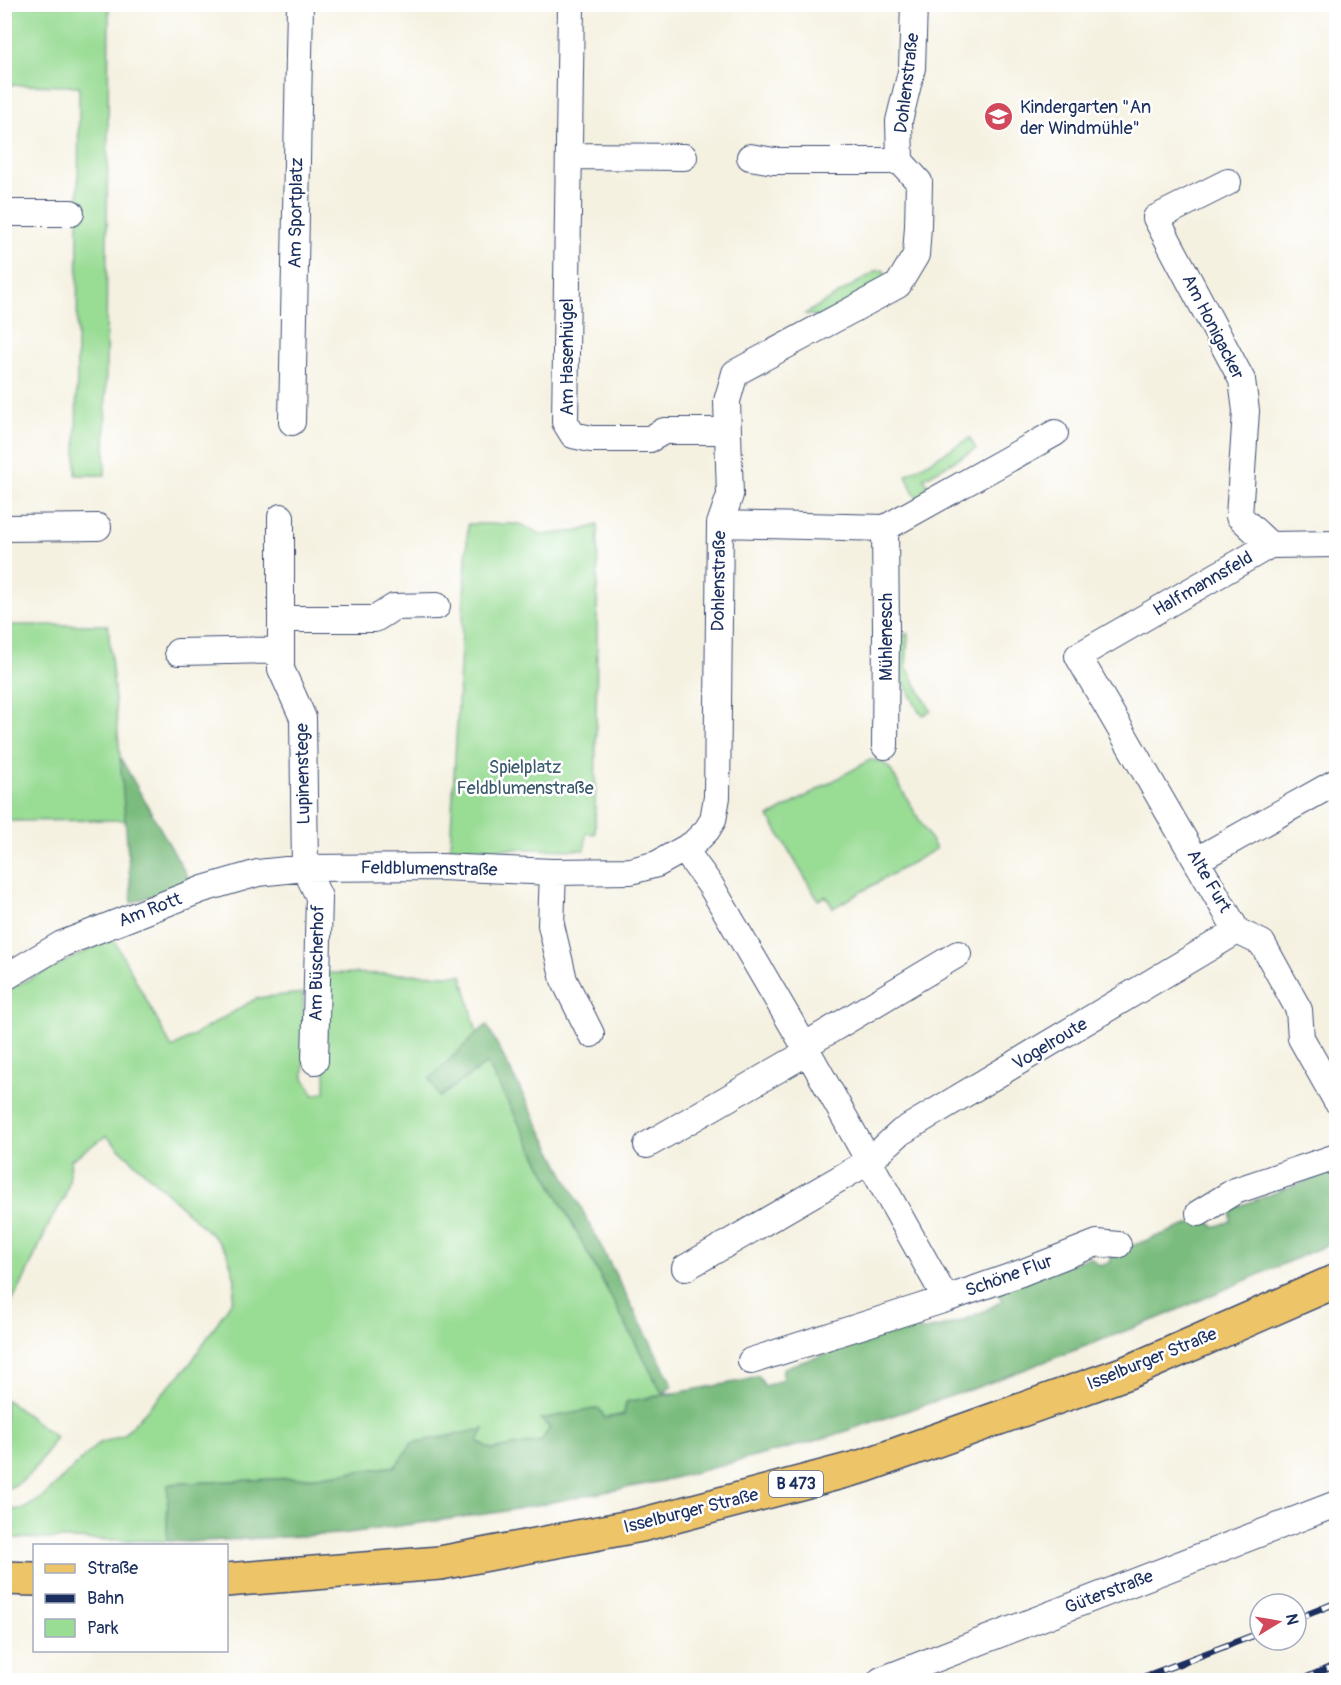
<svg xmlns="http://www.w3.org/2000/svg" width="1341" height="1685" font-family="Pangolin,sans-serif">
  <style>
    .green { fill: #99dc94; stroke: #5a8679; stroke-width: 1.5 }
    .forest { fill: #7abc7e; stroke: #4a766e; stroke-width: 1.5 }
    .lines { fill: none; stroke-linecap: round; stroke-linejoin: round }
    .street-casing { stroke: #3c4c72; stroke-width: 28 }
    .primary-casing { stroke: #3c4c72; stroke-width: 36 }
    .street { stroke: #fff; stroke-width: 26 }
    .primary { stroke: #eec469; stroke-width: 33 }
    .rail-casing { stroke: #1b2f5e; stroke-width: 7 }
    .rail { stroke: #fff; stroke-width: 4.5; stroke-dasharray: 14; stroke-linecap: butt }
    .labels { text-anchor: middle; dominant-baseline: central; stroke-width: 5; stroke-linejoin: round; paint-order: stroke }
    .shield { fill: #fff; stroke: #5f6d8e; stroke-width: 1.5 }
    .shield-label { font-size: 16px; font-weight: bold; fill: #1b2f5e }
    .street-label { font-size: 18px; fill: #1b2f5e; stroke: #fff }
    .poi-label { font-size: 18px; fill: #1b2f5e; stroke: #fff; text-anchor: start }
    .park-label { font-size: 18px; fill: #3a5a6c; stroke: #fff }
  </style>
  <rect width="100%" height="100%" fill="#fff"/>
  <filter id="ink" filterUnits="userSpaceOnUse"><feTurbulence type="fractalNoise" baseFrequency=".0167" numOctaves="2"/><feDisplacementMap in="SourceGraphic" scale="12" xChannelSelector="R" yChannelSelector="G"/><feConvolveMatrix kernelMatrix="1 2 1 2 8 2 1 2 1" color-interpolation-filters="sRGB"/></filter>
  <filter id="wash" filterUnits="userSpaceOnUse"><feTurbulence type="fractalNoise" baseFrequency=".008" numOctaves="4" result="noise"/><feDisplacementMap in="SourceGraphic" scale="24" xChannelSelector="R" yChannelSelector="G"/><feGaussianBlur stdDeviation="1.35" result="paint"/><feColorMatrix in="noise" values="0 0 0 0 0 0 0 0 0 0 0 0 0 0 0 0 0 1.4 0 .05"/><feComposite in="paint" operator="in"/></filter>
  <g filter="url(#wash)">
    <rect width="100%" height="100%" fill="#f5f1e1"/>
    <!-- green -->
    <path class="green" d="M5,5H109L105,475H76L79,86L5,85Z
      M878,270L880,271L883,270L887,277L822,318L805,314Z
      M970,438L976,449L924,478L932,492L918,500L910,485L906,475Z
      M468,524H520L543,535L579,531L598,525L595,834L586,833L585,850L450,848Z
      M5,625H108L126,820L5,821Z
      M908,633L906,666L931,711L924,715L919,712L895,665L896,639Z
      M870,760C879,760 884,762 890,769L936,849L833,908L826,896L818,900L769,817Z
      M113,938L172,1048L257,998L303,993L304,1078L314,1095L325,1092L326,973L462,975L477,1033L430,1080L440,1097L487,1063L662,1393H675L626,1402L624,1414L605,1418L541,1419L550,1428L541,1441L491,1450L478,1442L483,1430L412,1443L396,1466L315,1477L168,1484L167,1541L5,1538V1510L24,1509L43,1497L98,1444L123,1435L190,1364L233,1299L235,1279L227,1252L214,1237L106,1136L71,1160L69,1182L64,1199L52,1218L21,1286L5,1313V991Z
      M5,1399L56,1437C42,1459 30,1482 5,1489Z"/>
    <!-- forest -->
    <path class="forest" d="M120,757L190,881L132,903Z
      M487,1025L673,1386L662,1393L487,1063L439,1097L430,1079L477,1033Z
      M1331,1172L1336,1173V1241L1159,1318L981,1386L819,1440L662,1481L500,1512L341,1534L186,1542L167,1541L168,1484L315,1477L396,1466L412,1443L484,1429L478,1442L492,1450L541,1441L550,1428L541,1419L599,1408L605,1418L624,1415L626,1402L747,1380L758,1376L765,1386L782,1380L783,1368L918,1324L919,1331C950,1327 976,1317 1002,1301L999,1295L1002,1288L1090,1257L1100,1266L1111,1262L1110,1254L1206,1218L1214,1227L1231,1221V1209Z"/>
  </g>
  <g filter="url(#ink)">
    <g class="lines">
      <defs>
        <path id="street" d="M571,4L565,422L573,435L591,439H650L664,431H727
          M569,156L684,157
          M750,157L774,161H900
          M1228,182L1156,218L1242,380L1246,411L1239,516L1270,545
          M4,213H71
          M292,422L300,4
          M281,517V669L303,718L305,868L319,897L315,1061
          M720,524L885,528L886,630L885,746
          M4,528L98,527
          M885,528L1055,433
          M1336,544L1270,545L1078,656L1237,931L1262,943L1299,1010L1301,1038L1336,1100
          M281,619H375L394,607L437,606
          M178,652L281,650
          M684,849L711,886L808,1052L946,1299L1021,1273L1097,1243L1118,1245
          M1197,860L1336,782
          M553,872L551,925L564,980L591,1034
          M4,978L62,944L203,889L258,873L305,868L441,867L553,872L631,871L657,864L693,844L707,830L713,820L717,797L720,524L730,495L727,401L735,373L898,285L916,255L918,226L919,182L900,161L899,121L912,68L914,4
          M804,1046L958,954
          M647,1145L808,1052
          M1199,1213L1235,1191L1336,1157
          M685,1268L868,1162L901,1132L1237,931
          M751,1361L946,1299
          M881,1680L1336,1504"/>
        <path id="primary" d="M4,1578L34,1579
          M226,1580L440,1563L641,1525L864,1466L1128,1372L1336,1281"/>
      </defs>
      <!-- street casing -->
      <use href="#street" class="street-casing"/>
      <!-- primary casing -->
      <use href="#primary" class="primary-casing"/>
      <!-- street -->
      <use href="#street" class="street"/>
      <!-- primary -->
      <use href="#primary" class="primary"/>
      <defs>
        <path id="rail" d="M1296,1619L1336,1603
          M1136,1680L1260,1633
          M1301,1680L1336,1665
          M1333,1680L1336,1678"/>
      </defs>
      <!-- rail casing -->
      <use href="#rail" class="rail-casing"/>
      <!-- rail -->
      <use href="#rail" class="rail"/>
    </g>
  </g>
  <!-- icons -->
  <defs>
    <symbol id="school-disc" viewBox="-11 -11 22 22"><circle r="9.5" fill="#d1495b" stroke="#fff"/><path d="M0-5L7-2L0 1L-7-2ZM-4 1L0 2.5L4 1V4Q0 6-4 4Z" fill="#fff"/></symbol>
  </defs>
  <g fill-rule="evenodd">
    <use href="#school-disc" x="982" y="100" width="33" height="33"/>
  </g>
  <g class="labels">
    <!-- shield labels -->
    <rect class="shield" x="769" y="1471" width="54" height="26" rx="4.5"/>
    <g class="shield-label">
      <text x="796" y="1484">B 473</text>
    </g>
    <!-- street labels -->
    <g class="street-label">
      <text transform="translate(907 83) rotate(-83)">Dohlenstraße</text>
      <text transform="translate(296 213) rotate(-89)">Am Sportplatz</text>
      <text transform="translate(1213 327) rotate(63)">Am Honigacker</text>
      <text transform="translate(567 357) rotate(-90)">Am Hasenhügel</text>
      <text transform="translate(719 581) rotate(-89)">Dohlenstraße</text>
      <text transform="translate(1203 584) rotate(-30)">Halfmannsfeld</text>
      <text transform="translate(886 637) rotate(-90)">Mühlenesch</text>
      <text transform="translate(303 774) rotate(-91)">Lupinenstege</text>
      <text transform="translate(429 869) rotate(1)">Feldblumenstraße</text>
      <text transform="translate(1209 881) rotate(60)">Alte Furt</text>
      <text transform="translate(150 910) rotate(-21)">Am Rott</text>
      <text transform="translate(317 963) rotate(-89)">Am Büscherhof</text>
      <text transform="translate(1050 1044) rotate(-31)">Vogelroute</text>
      <text transform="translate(1009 1276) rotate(-20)">Schöne Flur</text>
      <text transform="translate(1152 1359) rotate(-22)">Isselburger Straße</text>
      <text transform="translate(691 1511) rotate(-14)">Isselburger Straße</text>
      <text transform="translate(1109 1592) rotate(-21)">Güterstraße</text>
    </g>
    <!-- poi labels -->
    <g class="poi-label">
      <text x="1020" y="107">Kindergarten "An<tspan x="1020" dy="21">der Windmühle"</tspan></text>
    </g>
    <!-- park labels -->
    <g class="park-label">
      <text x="525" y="767">Spielplatz<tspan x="525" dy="21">Feldblumenstraße</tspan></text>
    </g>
  </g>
  <!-- margin -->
  <rect width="1341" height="1685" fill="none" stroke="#fff" stroke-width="24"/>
  <!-- legend -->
  <rect x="33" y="1544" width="195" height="108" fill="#ffffff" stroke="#a4acbf" stroke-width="1.5"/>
  <rect x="45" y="1564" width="30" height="9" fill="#eec469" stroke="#a4acbf" stroke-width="1.5"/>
  <text x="87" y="1574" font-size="18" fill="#1b2f5e">Straße</text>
  <rect x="45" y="1594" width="30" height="9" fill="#1b2f5e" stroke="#a4acbf" stroke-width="1.5"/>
  <text x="87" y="1604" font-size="18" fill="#1b2f5e">Bahn</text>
  <rect x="45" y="1619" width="30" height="18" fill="#99dc94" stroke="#a4acbf" stroke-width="1.5"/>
  <text x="87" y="1634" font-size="18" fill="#1b2f5e">Park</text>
  <!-- north arrow -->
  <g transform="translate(1278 1622) rotate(79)"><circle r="28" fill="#ffffff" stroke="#a4acbf" stroke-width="1.5"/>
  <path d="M0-4.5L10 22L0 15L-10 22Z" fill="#d1495b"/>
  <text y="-9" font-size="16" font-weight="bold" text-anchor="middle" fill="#1b2f5e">N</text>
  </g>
</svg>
